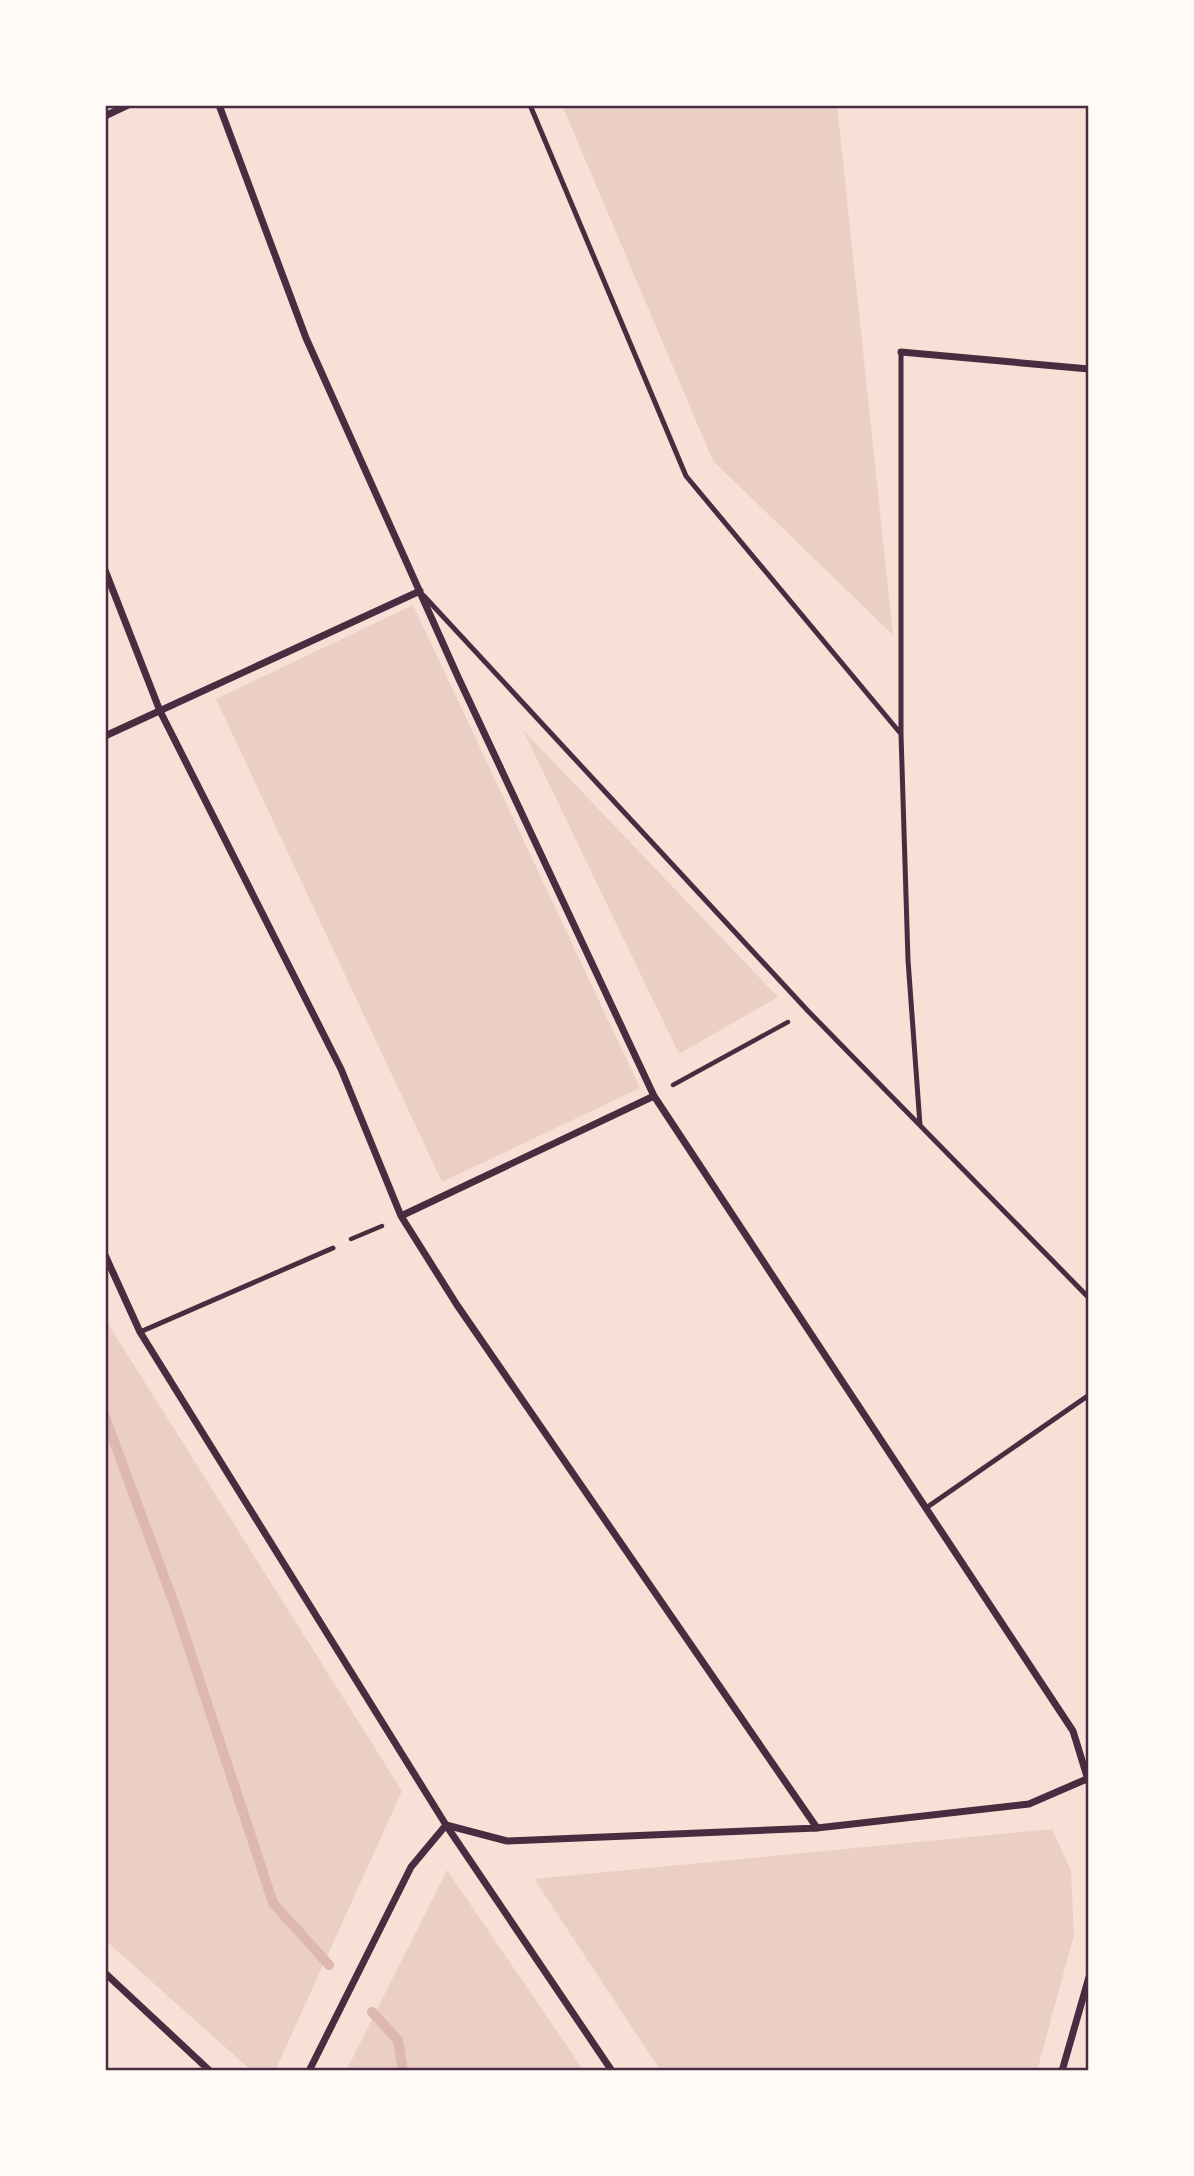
<svg xmlns="http://www.w3.org/2000/svg" width="1194" height="2176" font-family="Spectral,serif">
  <style>
    .green { fill: #ebcfc5 }
    .lines { fill: none; stroke-linecap: round; stroke-linejoin: round }
    .stream { stroke: #dcb8b0; stroke-width: 10 }
    .path { stroke: #4a2c40; stroke-width: 4.5 }
    .service { stroke: #4a2c40; stroke-width: 5 }
    .minor { stroke: #4a2c40; stroke-width: 7 }
    .neatline { fill: none; stroke: #4a2c40; stroke-width: 2.5 }
  </style>
  <rect width="100%" height="100%" fill="#f7e1d7"/>
  <!-- green -->
  <path class="green" d="M562,105H837L893,635L713,461Z
    M413,605L640,1088L442,1182L216,699Z
    M523,730L778,997L679,1054Z
    M105,1319L402,1791L275,2071H252L105,1940Z
    M1052,1829L1071,1871L1074,1935L1037,2071H661L534,1879Z
    M447,1870L584,2071H346Z"/>
  <g class="lines">
    <!-- stream -->
    <path class="stream" d="M105,1417L176,1609L273,1903L329,1965
      M372,2012L398,2040L403,2071"/>
    <!-- path -->
    <path class="path" d="M673,1085L788,1022
      M351,1239L382,1226"/>
    <!-- service -->
    <path class="service" d="M530,105L686,476L901,734
      M901,352V734L908,960L920,1125
      M424,596L808,1011L1089,1298
      M140,1332L333,1248
      M926,1508L1089,1395"/>
    <!-- minor -->
    <path class="minor" d="M219,105L306,338L458,677L654,1096L1073,1731L1089,1783
      M105,116L128,105
      M901,352L1089,369
      M105,570L160,711L341,1069L401,1216L457,1305L817,1828
      M105,736L420,591
      M401,1216L654,1096
      M105,1255L140,1332L446,1825L612,2071
      M105,1973L210,2071
      M309,2071L411,1867L446,1825L507,1841L817,1828L1029,1804L1089,1778
      M1062,2071L1089,1977"/>
  </g>
  <!-- border -->
  <rect width="1194" height="2176" fill="none" stroke="#fffaf5" stroke-width="214"/>
  <rect x="107" y="107" width="980" height="1962" class="neatline"/>
</svg>
